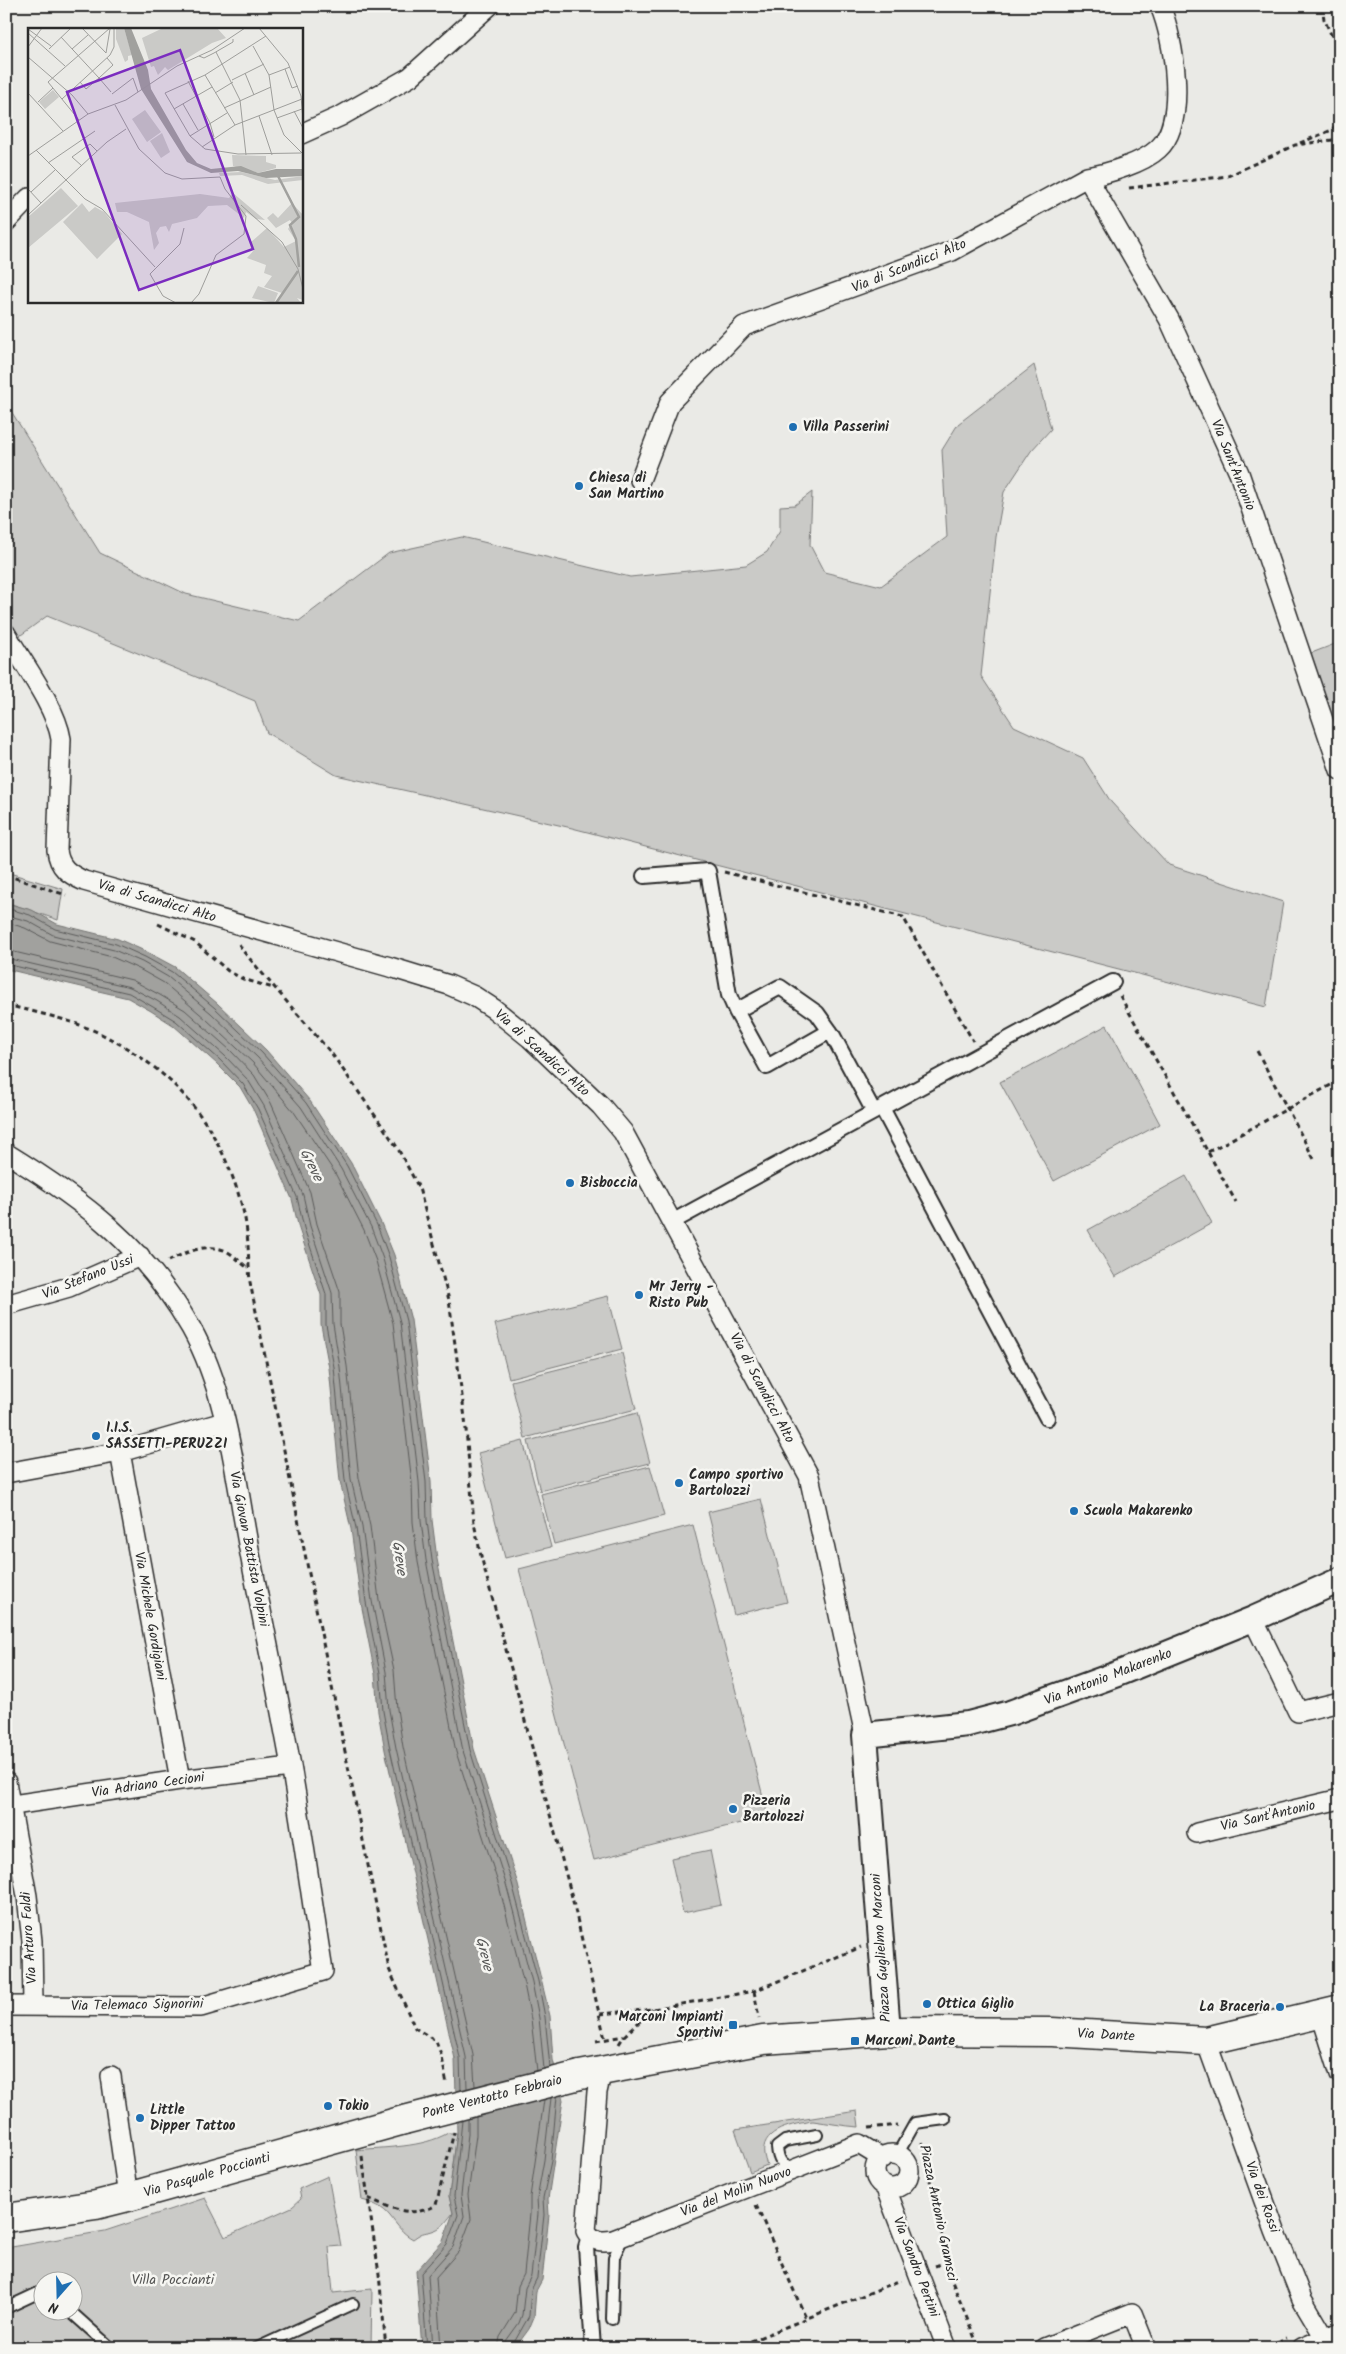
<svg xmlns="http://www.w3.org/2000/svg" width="1346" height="2354" font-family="Kalam,sans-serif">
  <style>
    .green { fill: #cacac7; stroke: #7a7a79; fill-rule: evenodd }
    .water { fill: #a1a19e; stroke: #727270 }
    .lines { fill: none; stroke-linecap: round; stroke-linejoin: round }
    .shore { stroke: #5a5a59; stroke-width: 1 }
    .service-casing { stroke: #2b2b2b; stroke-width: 14 }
    .pedestrian-casing { stroke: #2b2b2b; stroke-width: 18 }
    .minor-casing { stroke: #2b2b2b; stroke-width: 22 }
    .tertiary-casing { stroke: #2b2b2b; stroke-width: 28 }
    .secondary-casing { stroke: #2b2b2b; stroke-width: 31 }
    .path { stroke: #2b2b2b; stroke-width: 3; stroke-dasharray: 5 4; stroke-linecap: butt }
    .service { stroke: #f6f6f2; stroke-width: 10 }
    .pedestrian { stroke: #f6f6f2; stroke-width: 14 }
    .minor { stroke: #f6f6f2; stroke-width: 19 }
    .tertiary { stroke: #f6f6f2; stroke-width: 24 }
    .secondary { stroke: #f6f6f2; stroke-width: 28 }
    .secondary-bridge-casing { stroke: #2b2b2b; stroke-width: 31; stroke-linecap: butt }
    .secondary-bridge { stroke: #f6f6f2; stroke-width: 28 }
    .poi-dot { fill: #1f6fb2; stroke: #f6f6f2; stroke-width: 2 }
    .labels { text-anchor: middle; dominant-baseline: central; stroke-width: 5; stroke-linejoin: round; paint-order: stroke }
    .street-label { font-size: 14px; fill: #2b2b2b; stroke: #f6f6f2 }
    .poi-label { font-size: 14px; font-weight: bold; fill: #2b2b2b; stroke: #f6f6f2; text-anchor: start }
    .park-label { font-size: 14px; fill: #535352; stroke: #f6f6f2 }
    .water-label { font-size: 15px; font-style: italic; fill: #545453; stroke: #f6f6f2 }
    .inset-river { fill: none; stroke: #a1a19e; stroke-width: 2.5 }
    .inset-road { fill: none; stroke: #9e9e9b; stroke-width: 1 }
    .view { fill: #7b2cbf; fill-opacity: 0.15; stroke: #7b2cbf; stroke-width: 2.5 }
    .inset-edge { fill: none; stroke: #2b2b2b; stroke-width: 2.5 }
  </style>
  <rect width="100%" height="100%" fill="#eaeae6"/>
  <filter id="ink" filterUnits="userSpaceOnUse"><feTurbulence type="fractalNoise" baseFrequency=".02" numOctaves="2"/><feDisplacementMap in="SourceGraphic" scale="10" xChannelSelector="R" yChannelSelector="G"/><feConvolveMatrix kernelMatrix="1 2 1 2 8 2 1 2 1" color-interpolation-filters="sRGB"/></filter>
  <g filter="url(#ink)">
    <!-- green -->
    <path class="green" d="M1034,365L1051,429L1031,451L1004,492L996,537L981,676L1014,726L1083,758L1111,802L1169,865L1283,902L1266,1007L572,828L336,775L267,733L255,701L47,616L6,646V403L100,553L186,594L299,621L389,553L462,537L630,577L746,565L767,552L780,531V506L795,505L812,492L810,545L824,572L881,586L947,537L942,450L958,424Z
      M1340,642V736L1309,654Z
      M6,872L63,889L58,920L6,902Z
      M1107,1025L1160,1124L1054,1181L1000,1082Z
      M1186,1176L1212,1223L1115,1277L1088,1230Z
      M608,1296L622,1349L509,1378L495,1324Z
      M622,1353L636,1409L525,1438L511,1381Z
      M637,1413L650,1463L540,1491L528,1441Z
      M523,1441L551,1547L505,1558L478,1453Z
      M650,1466L664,1516L554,1544L541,1494Z
      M761,1499L787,1602L734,1615L708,1512Z
      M693,1525L768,1816L594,1860L519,1569Z
      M710,1850L721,1905L683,1913L671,1858Z
      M857,2111L859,2127C844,2126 828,2123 813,2121C809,2121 805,2123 801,2123C778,2128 755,2136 767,2165L750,2172L735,2130Z
      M448,2133H457L449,2196L453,2213C448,2219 443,2227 435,2230C425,2234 425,2230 413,2239C402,2233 398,2226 390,2216C383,2207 373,2203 362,2200L356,2150C385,2147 422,2148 448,2133Z
      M328,2176L341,2246L329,2247L333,2293L372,2289L371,2348H6V2248L105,2231L205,2198L225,2237L292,2207L301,2199L299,2189ZM42,2282H72V2312H42Z"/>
    <!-- water -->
    <path class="water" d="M6,903L32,910L57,924L118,939L147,952L175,967L218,1004L266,1050L310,1101L351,1163L381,1223L394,1255L411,1320L431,1481L432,1520L437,1559L474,1749L517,1881L550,2016L553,2060L563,2100L548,2199L549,2215L542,2280L536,2291L534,2317L529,2329L515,2348H422L416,2271L443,2241L453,2213L449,2196L457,2133L455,2059L385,1750L378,1712L375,1674L361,1603L351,1529L340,1481L329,1368L321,1325V1295L299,1229L292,1199L254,1111L240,1087L217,1064L173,1025L151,1011L128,998L6,969Z"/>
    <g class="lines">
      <!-- shore -->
      <path class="shore" d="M6,908L30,915L55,929L116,944L145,957L172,972L215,1008L262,1053L306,1103L347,1166L377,1225L389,1257L406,1321L426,1482L427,1521L432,1560L470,1750L512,1883L538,1981L545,2017L550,2067
        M6,915L28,921L53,935L114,950L142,962L168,977L211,1013L258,1058L301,1107L341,1169L371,1227L383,1259L400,1322L419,1482L421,1521L426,1560L463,1751L506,1884L532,1982L539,2018L544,2069
        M6,922L25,928L50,941L112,957L139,969L164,983L206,1019L253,1063L294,1112L335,1173L364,1230L376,1261L393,1323L412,1483L413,1522L418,1562L456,1752L499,1886L524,1984L531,2019L537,2071
        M6,950L132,980L160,995L185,1010L230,1050L254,1075L271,1103L310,1192L317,1224L340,1292V1324L347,1366L359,1478L370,1526L379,1600L394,1670L397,1709L403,1747L473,2055L475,2086
        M6,958L130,987L157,1001L180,1016L225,1056L248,1080L264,1106L303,1195L310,1226L332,1293L333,1324L340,1367L351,1479L362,1527L372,1601L386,1672L389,1710L396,1748L466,2057L467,2088
        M6,964L129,993L153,1007L176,1021L220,1060L243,1084L258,1109L297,1197L304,1228L326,1294V1325L334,1367L345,1480L356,1528L366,1602L380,1673L383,1711L390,1749L460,2058L461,2090
        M427,2348L421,2273L447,2244L458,2215L454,2196L462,2121
        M433,2348L428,2275L453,2247L464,2216L461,2195L468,2134V2119
        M441,2348L436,2277L459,2251L471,2219L468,2195L476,2135V2117
        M498,2348L500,2337L515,2313L518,2286L524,2274L530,2214V2197L544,2100
        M505,2348L506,2341L519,2323L522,2315L525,2288L531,2276L538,2214L537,2198L544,2160L551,2098
        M511,2348L529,2316L531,2290L537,2278L544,2215L543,2198L551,2161L557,2096"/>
      <defs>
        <path id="service" d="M897,2155L915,2123L945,2119
          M792,2170C781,2164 778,2160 777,2147L785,2141L817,2135
          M6,2308L38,2293L42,2294
          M71,2312L111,2348
          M612,2319L614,2257L623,2237
          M257,2348L353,2304"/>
        <path id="pedestrian" d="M644,876L708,871L729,995L736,1011L780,987L817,1013L832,1034L874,1112
          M736,1011L767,1067L830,1031
          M882,1108L1047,1418
          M672,1222L1113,982
          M589,2237L586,2247L593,2348"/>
        <path id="minor" d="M301,134L341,116L410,77L489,6
          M1087,177L1169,319L1239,473L1340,770
          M6,222L29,198
          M640,480L670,402L744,326L952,251L1087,177C1107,174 1143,163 1158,149C1188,122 1174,39 1160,6
          M6,634C23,663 56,707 61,739L57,850C59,868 69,874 84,881L390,967L449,985L474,996L494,1009L530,1038L601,1106L623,1132L809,1476L865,1735
          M6,1153C84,1201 144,1246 191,1328C228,1394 235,1476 249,1549C263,1622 278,1694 291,1766C303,1834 312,1903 323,1971L201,2007L6,2006
          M6,1305L69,1287L140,1256
          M120,1452L180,1780
          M6,1473L120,1452L224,1422
          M1253,1619L1298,1712L1340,1702
          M6,1782L27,1896L32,1941L33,2005
          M6,1806L180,1780L291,1767
          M1197,1833L1340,1799
          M1321,2014L1340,2074
          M1206,2041L1275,2231L1302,2299L1331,2348
          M602,2070L597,2092L586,2231C592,2242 603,2242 613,2240L859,2144L882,2158
          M111,2076L128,2197
          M875 2171a17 17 0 1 1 34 0a17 17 0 1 1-34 0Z
          M885,2186L947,2348
          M1044,2348L1132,2313L1146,2348
          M1302,2348L1340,2332"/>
        <path id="tertiary" d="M888,2031L865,1735L968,1724L1010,1713L1117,1674L1253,1619L1340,1580"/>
        <path id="secondary" d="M580,2075L763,2040L888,2031L1052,2032L1206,2041L1340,2009
          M6,2218L96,2205L128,2197L404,2120"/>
      </defs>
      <!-- service casing -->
      <use href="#service" class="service-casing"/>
      <!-- pedestrian casing -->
      <use href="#pedestrian" class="pedestrian-casing"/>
      <!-- minor casing -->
      <use href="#minor" class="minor-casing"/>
      <!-- tertiary casing -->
      <use href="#tertiary" class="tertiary-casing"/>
      <!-- secondary casing -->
      <use href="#secondary" class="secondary-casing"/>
      <!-- path -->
      <path class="path" d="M1322,6L1324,19L1340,54
        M1300,143L1332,130L1340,119
        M1129,188L1228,176L1295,145L1340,139
        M724,872L903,917L973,1041
        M6,875L66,895
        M158,924L195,942L228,971L243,979L273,988
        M239,944L243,951L332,1054L397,1147L419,1188L449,1300L465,1418L474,1523L481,1556L572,1897L605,2039
        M1120,996L1236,1202
        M6,1005C39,1013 78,1021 107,1037C180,1075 222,1130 243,1210C249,1232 248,1259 250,1282L389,1969L415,2028L436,2041L442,2057L447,2085
        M1257,1051L1315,1161
        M1208,1152L1340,1080
        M168,1261C184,1253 207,1242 226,1251C234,1255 241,1263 248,1268
        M754,1991L759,2018
        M600,2014L653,2009L754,1991L861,1947
        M596,2041L624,2036
        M619,2044L624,2036L653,2009
        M869,2128L898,2125
        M922,2142L951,2279L979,2348
        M362,2156L379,2274L386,2348
        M368,2198C391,2208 413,2219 436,2205L454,2132
        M756,2205L806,2318
        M935,2266L947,2262
        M734,2348L901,2280
        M1260,2348L1286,2338"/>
      <!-- service -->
      <use href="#service" class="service"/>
      <!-- pedestrian -->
      <use href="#pedestrian" class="pedestrian"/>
      <!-- minor -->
      <use href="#minor" class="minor"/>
      <!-- tertiary -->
      <use href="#tertiary" class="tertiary"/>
      <!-- secondary -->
      <use href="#secondary" class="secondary"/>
      <defs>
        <path id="secondary-bridge" d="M404,2120L580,2075"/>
      </defs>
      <!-- secondary-bridge casing -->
      <use href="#secondary-bridge" class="secondary-bridge-casing"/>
      <!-- secondary-bridge -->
      <use href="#secondary-bridge" class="secondary-bridge"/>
    </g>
  </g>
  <!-- markers -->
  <g class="poi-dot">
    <circle cx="793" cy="427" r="5"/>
    <circle cx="579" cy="486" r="5"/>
    <circle cx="570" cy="1183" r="5"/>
    <circle cx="639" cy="1295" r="5"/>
    <circle cx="96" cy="1436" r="5"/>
    <circle cx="679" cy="1483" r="5"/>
    <circle cx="1074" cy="1511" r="5"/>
    <circle cx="733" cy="1809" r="5"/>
    <circle cx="927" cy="2004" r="5"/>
    <circle cx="1280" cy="2007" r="5"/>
    <rect x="728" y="2020" width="10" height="10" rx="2.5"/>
    <rect x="850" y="2036" width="10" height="10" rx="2.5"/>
    <circle cx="328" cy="2106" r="5"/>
    <circle cx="140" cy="2118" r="5"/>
  </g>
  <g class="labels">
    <!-- street labels -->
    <g class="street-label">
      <text transform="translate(909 266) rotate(-22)">Via di Scandicci Alto</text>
      <text transform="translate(1233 465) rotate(68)">Via Sant'Antonio</text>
      <text transform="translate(157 901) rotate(16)">Via di Scandicci Alto</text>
      <text transform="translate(542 1053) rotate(42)">Via di Scandicci Alto</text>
      <text transform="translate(88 1277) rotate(-22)">Via Stefano Ussi</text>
      <text transform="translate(762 1388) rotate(62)">Via di Scandicci Alto</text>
      <text transform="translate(249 1549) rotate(79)">Via Giovan Battista Volpini</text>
      <text transform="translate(150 1616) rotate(80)">Via Michele Gordigiani</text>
      <text transform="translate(1108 1677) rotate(-21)">Via Antonio Makarenko</text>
      <text transform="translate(148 1785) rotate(-8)">Via Adriano Cecioni</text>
      <text transform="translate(1268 1816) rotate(-13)">Via Sant'Antonio</text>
      <text transform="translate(29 1938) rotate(-94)">Via Arturo Faldi</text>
      <text transform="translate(881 1948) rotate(-94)">Piazza Guglielmo Marconi</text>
      <text transform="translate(137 2005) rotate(-1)">Via Telemaco Signorini</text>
      <text transform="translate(1106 2035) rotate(3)">Via Dante</text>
      <text transform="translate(492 2097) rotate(-14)">Ponte Ventotto Febbraio</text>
      <text transform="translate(207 2175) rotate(-16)">Via Pasquale Poccianti</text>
      <text transform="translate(736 2192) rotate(-21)">Via del Molin Nuovo</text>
      <text transform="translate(1262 2197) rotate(70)">Via dei Rossi</text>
      <text transform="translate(938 2213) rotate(78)">Piazza Antonio Gramsci</text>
      <text transform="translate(916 2267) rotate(69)">Via Sandro Pertini</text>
    </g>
    <!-- poi labels -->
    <g class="poi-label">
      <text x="803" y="427">Villa Passerini</text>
      <text x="589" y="478">Chiesa di<tspan x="589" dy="16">San Martino</tspan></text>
      <text x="580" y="1183">Bisboccia</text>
      <text x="649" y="1287">Mr Jerry -<tspan x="649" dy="16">Risto Pub</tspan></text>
      <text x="106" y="1428">I.I.S.<tspan x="106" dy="16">SASSETTI-PERUZZI</tspan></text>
      <text x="689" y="1475">Campo sportivo<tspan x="689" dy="16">Bartolozzi</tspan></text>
      <text x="1084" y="1511">Scuola Makarenko</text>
      <text x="743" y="1801">Pizzeria<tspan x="743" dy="16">Bartolozzi</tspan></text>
      <text x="937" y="2004">Ottica Giglio</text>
      <text x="1270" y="2007" text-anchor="end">La Braceria</text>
      <text x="723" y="2017" text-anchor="end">Marconi Impianti<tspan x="723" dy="16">Sportivi</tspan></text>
      <text x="865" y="2041">Marconi Dante</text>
      <text x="338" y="2106">Tokio</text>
      <text x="150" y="2110">Little<tspan x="150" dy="16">Dipper Tattoo</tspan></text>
    </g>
    <!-- park labels -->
    <g class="park-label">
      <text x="173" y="2280">Villa Poccianti</text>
    </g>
    <!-- water labels -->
    <g class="water-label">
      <text transform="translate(311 1165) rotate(64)">Greve</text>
      <text transform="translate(399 1558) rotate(82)">Greve</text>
      <text transform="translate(484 1954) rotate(77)">Greve</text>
    </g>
  </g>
  <!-- overview -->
  <g transform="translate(28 28)">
    <rect width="275" height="275" fill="#eaeae6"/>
    <path d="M88,0H96L104,27L100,28V32L97,34L88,11ZM135,0H189L198,10L184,15L140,42L137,39L130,47L126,38L123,39L114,10ZM25,62L31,69L17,81L11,74ZM117,82L133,104L119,114L104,91ZM134,105L142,124L133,130L122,113ZM204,127L238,128V134L248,137V140L230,145L205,138ZM213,144L247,152L275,148V152L240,156L214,147L192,148L191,145ZM33,160L50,178L0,220V189ZM205,165L237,192L228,191L218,184L216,190L199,177L180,178L169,190L144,196L141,204L138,198L132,199L128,205L131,215L126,222L121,194L99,184H89L87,175L172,166L201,170ZM54,175L61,184L67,179L76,184L94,206L69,231L35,194ZM264,175L275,187V272L269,270L273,275H249L254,265L236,259L244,248L236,245L238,237L219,230L226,222L223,214L239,200L256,219L268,213L260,201L264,195L262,192L248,200L239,190L245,185L250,190ZM230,258L250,265L246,275L224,270Z" fill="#cacac7"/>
    <path d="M96,0H103L120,42L123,61L158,122L169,135L183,141L213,138L230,145L248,141H275V148L238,150L210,143L183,145L159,134L113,61Z" fill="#a1a19e"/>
    <path class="inset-river" d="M250,148L271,189L262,197L268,211L271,239M248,275L270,243"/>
    <path class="inset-road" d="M54,0L78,25L82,1M231,0L260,35L273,68L275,92M0,1L23,18M0,5L37,38M238,8L177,47L137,65L162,108L177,121L210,126L273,125M33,9L71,50L58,61L52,54M225,18L241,47L246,82L256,107L275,126M0,19L14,0M21,21L43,0M44,21L60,7M188,24L212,72L218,127M171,28L176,30L186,25L205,14V11M0,29L44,67L60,86M79,30L85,37L71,50L83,64M257,41L264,60L270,58M217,45L226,67M177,47L207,97M241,47L262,39M204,52L236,36M160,53L182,95L186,109M0,65L35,103M187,65L205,54M84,66L105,50L110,64M34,71L82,27L86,19V0M10,74L25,60M155,76L170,102M87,77L111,121L137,145L154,151L192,149L197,161L218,188L216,206L188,227L171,266L163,275M196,80L243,59M146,81L184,59M266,83L275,100M231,88L244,127M249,90L274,81M51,92L20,54L82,0M162,108L199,85M174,119L207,97L274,71M8,122L57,171L74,181L127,239M0,128L60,86L98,72L149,38L184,22L217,0M20,135L67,103M54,138L44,129L62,116L69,123M0,161L13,175M3,164L27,142M213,177L254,214L270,241L275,261M0,187L79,114L98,101M148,275L135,268L122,246L152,216L156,200"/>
    <path class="view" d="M152,22L225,221L111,262L39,64Z"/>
    <rect width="275" height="275" class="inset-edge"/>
  </g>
  <!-- margin -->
  <rect width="1346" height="2354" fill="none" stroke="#f6f6f2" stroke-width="25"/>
  <rect x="12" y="12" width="1321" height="2329" fill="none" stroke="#2b2b2b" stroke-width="2" filter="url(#ink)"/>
  <!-- north arrow -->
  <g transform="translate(58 2296) rotate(200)"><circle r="24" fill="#f6f6f2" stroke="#a5a5a2"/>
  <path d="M0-4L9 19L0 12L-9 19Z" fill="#1f6fb2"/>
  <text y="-8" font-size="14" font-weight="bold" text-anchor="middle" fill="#2b2b2b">N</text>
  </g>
</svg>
